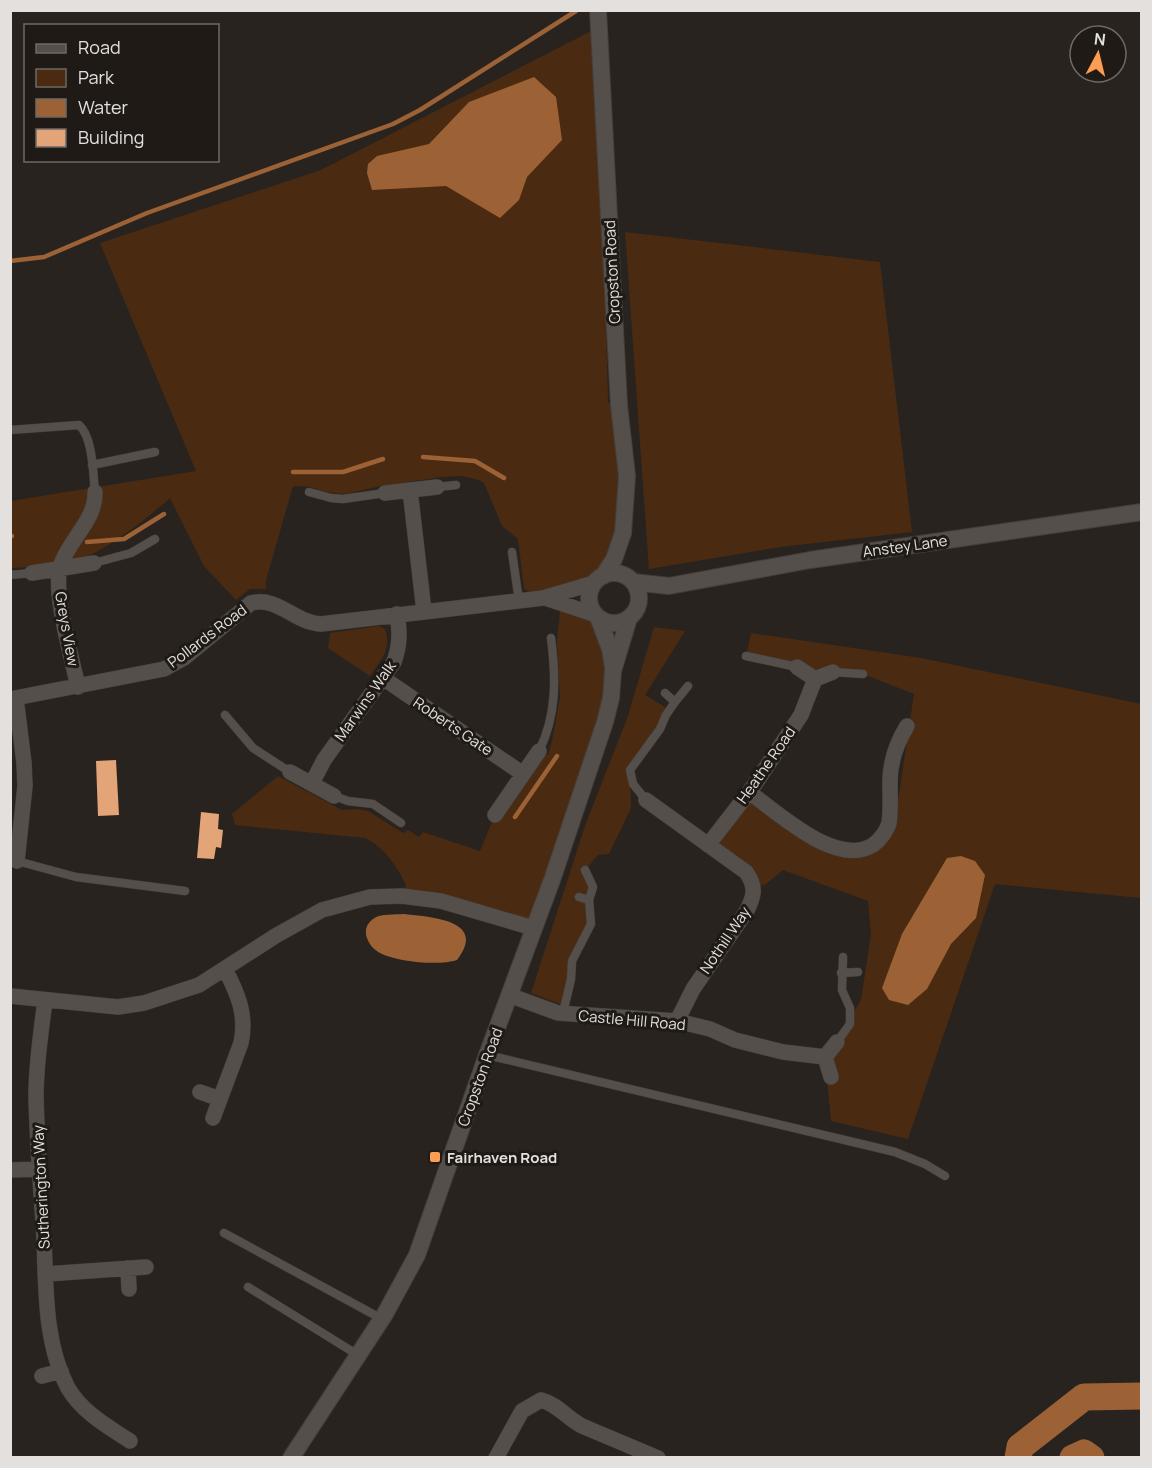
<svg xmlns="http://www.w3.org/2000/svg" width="1152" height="1468" font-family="Manrope,sans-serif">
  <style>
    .green { fill: #4a2b12 }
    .water { fill: #9c6236 }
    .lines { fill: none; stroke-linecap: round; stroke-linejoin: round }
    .stream { stroke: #9c6236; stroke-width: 4.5 }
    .river { stroke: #9c6236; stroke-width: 27 }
    .building { fill: #e3a477 }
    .service-casing { stroke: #433f3c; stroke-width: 9 }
    .minor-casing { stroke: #433f3c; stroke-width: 16 }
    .tertiary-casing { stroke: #433f3c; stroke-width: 18 }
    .service { stroke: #554f4b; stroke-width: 8 }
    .minor { stroke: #554f4b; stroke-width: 15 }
    .tertiary { stroke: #554f4b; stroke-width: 16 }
    .poi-dot { fill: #fc9d53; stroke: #1f1a16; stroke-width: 2 }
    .labels { text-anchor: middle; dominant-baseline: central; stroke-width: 6; stroke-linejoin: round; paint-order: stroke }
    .street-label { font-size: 15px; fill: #e3e0dd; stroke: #1f1a16 }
    .poi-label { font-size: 15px; font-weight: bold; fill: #e3e0dd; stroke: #1f1a16; text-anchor: start }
  </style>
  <rect width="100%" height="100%" fill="#28231f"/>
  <!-- green -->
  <path class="green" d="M599,27L608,403L616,402L626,513L603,576L543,598L524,589L518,539L502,526L484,483L476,479L461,476L441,477L381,486L345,494L326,492L311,487L293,486L266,580V589H250L236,600L204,566L170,498C143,522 101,555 66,565C49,569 28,566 11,568V501L196,471L100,243L321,170Z
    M625,232L880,262L912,532L780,547L649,569Z
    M561,602L596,615L613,671L533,928L402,896L406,885C396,865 385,848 365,838L235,825L232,814L278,776L342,810L356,809L368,811L403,833L408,830L419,837L423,832L480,851L495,815L539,751L548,755L552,741L560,697L557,641Z
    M379,626L385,629C392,650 381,659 370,676L328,648L330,633Z
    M654,627L685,631L645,695L665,707L660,729L630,770L631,808L609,854L598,855L585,870L593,887L591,924L572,961L565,1006L531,993L585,826L628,716Z
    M751,633L921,658L1141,704V898L995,884L908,1139L831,1121L825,1057L861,1000L871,934L868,901L783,870L766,884L754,888L710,842L750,798L805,832L863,857L893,835L914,694L863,674L833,672L815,679L797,667L746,656Z"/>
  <!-- water -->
  <path class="water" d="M534,77L556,97L562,140L527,177L519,200L500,218L446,186L372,190L367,173L368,164L377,156L429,144L469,102Z
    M961,856L975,861L985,875L976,918L951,944L927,989L908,1005L889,1000L882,988L902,934L947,858Z
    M404,914C431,917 488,920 457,960C439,966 397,962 380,953C368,947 359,929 373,919C381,913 395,915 404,914Z"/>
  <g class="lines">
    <!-- stream -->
    <path class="stream" d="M10,261L44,257L147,213L393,124L420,110L576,11
      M423,457L475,461L504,478
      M293,472H343L383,459
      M10,536H12
      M87,542L124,539L164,514
      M515,817L557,756"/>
    <!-- river -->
    <path class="river" d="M1018,1458L1020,1447L1084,1397L1142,1396
      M1073,1458L1084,1453L1091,1458"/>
  </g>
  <!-- building -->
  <path class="building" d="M116,760L119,815L98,816L96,761Z
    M201,812L219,814L218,829L223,830L221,848L216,847L214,859L197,858Z"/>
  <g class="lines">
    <defs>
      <path id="service" d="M10,430L79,425C93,437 93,474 95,492
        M92,465L155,452
        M437,487L456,485
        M309,492L331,498L343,499L385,493
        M512,552L519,601
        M94,563L131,553L155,539
        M10,575L32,573
        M746,656L797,667
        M833,672L863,674
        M665,693L675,702
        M225,715L253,748L290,772
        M539,751C557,715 556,677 551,638
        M334,796L348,801L373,804L401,823
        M646,800L633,784L630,770L660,729L666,715L675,702L688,686
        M17,861L76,877L185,891
        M579,897L589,900
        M841,973L858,972
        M563,1013L571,979L572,961L591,924L589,900L593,887L585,870
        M837,1042L850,1024V1008L842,990L843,957
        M487,1055L895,1152L925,1164L945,1176
        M224,1233L382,1319
        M248,1287L358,1355"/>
      <path id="minor" d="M410,490L424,611
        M385,493L437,487
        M32,573L94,563
        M545,598L596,615
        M797,667L815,679L833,672
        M383,678L523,774
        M78,687C72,658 53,594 60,567C68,540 96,521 95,492
        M16,698L24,763L25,786L17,861
        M10,699L164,669L184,658L251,603C278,596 295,623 321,624L543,598L594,583
        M290,772L334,796
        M312,783L324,760L394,662C400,645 400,632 397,614
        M749,792C777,812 836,868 873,845C879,841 887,831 889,823C891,810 890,796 890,782C890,761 896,744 907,726
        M646,800L746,872C757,887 754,897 746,912L693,989L677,1021
        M495,815L539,751
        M708,845L753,787L801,715L815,679
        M509,995L558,1013L677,1021L710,1029L735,1040L783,1052L825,1057
        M10,996L118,1007L144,1003L199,985L277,935L322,910L370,897L402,896L441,901L533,928
        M45,1001C41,1032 36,1064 36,1096C37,1143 41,1190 44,1237C46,1286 44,1343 68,1388C82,1412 107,1426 130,1441
        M831,1077L825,1057L837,1042
        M200,1092L220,1099
        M213,1118L241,1043C247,1015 238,994 225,969
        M10,1170L40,1169
        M128,1268L129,1289
        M46,1274L146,1267
        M42,1376L61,1371
        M496,1458L522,1411L541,1400C557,1404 567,1418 582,1426L658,1458"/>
      <path id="tertiary" d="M598,10L619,405L627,476L623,533L614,559L603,576
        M589 598a25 25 0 1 1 50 0a25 25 0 1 1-50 0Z
        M633,582L669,586L810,560L1142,512
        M598,617L610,649L613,667
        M291,1458L385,1314L417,1255L487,1055L552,880L605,722L611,698L613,671L629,618"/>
    </defs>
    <!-- service casing -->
    <use href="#service" class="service-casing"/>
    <!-- minor casing -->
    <use href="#minor" class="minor-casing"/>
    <!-- tertiary casing -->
    <use href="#tertiary" class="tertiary-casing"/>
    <!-- service -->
    <use href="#service" class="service"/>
    <!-- minor -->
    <use href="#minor" class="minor"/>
    <!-- tertiary -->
    <use href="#tertiary" class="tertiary"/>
  </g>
  <!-- markers -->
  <rect class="poi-dot" x="429" y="1151" width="12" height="12" rx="3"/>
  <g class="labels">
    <!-- street labels -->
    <g class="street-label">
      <text transform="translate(612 272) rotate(-93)">Cropston Road</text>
      <text transform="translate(905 546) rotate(-8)">Anstey Lane</text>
      <text transform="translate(67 629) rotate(80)">Greys View</text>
      <text transform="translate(207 636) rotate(-37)">Pollards Road</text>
      <text transform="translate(365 701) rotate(-55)">Marwins Walk</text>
      <text transform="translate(453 726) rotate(34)">Roberts Gate</text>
      <text transform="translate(766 765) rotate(-55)">Heathe Road</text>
      <text transform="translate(725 940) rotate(-56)">Nothill Way</text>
      <text transform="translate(632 1020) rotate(5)">Castle Hill Road</text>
      <text transform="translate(480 1077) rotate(-70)">Cropston Road</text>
      <text transform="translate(41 1187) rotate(-93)">Sutherington Way</text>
    </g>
    <!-- poi labels -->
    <g class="poi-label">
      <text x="447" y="1157">Fairhaven Road</text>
    </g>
  </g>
  <!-- border -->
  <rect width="1152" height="1468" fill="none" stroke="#e3e0dd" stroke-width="24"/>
  <!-- legend -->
  <rect x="24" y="24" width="195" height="138" fill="#1f1a16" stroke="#6d6966" stroke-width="1.5"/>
  <rect x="36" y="44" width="30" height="9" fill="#554f4b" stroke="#6d6966" stroke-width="1.5"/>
  <text x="78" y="54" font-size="18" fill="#e3e0dd">Road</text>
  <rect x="36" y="69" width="30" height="18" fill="#4a2b12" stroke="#6d6966" stroke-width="1.5"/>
  <text x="78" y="84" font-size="18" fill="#e3e0dd">Park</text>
  <rect x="36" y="99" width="30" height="18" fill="#9c6236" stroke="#6d6966" stroke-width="1.5"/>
  <text x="78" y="114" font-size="18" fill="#e3e0dd">Water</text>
  <rect x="36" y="129" width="30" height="18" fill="#e3a477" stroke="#6d6966" stroke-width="1.5"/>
  <text x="78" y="144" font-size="18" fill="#e3e0dd">Building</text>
  <!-- north arrow -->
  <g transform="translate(1098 54) rotate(7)"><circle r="28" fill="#1f1a16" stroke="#6d6966" stroke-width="1.5"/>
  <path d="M0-4.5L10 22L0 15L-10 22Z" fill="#fc9d53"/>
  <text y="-9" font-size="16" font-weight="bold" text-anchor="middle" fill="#e3e0dd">N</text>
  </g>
</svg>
